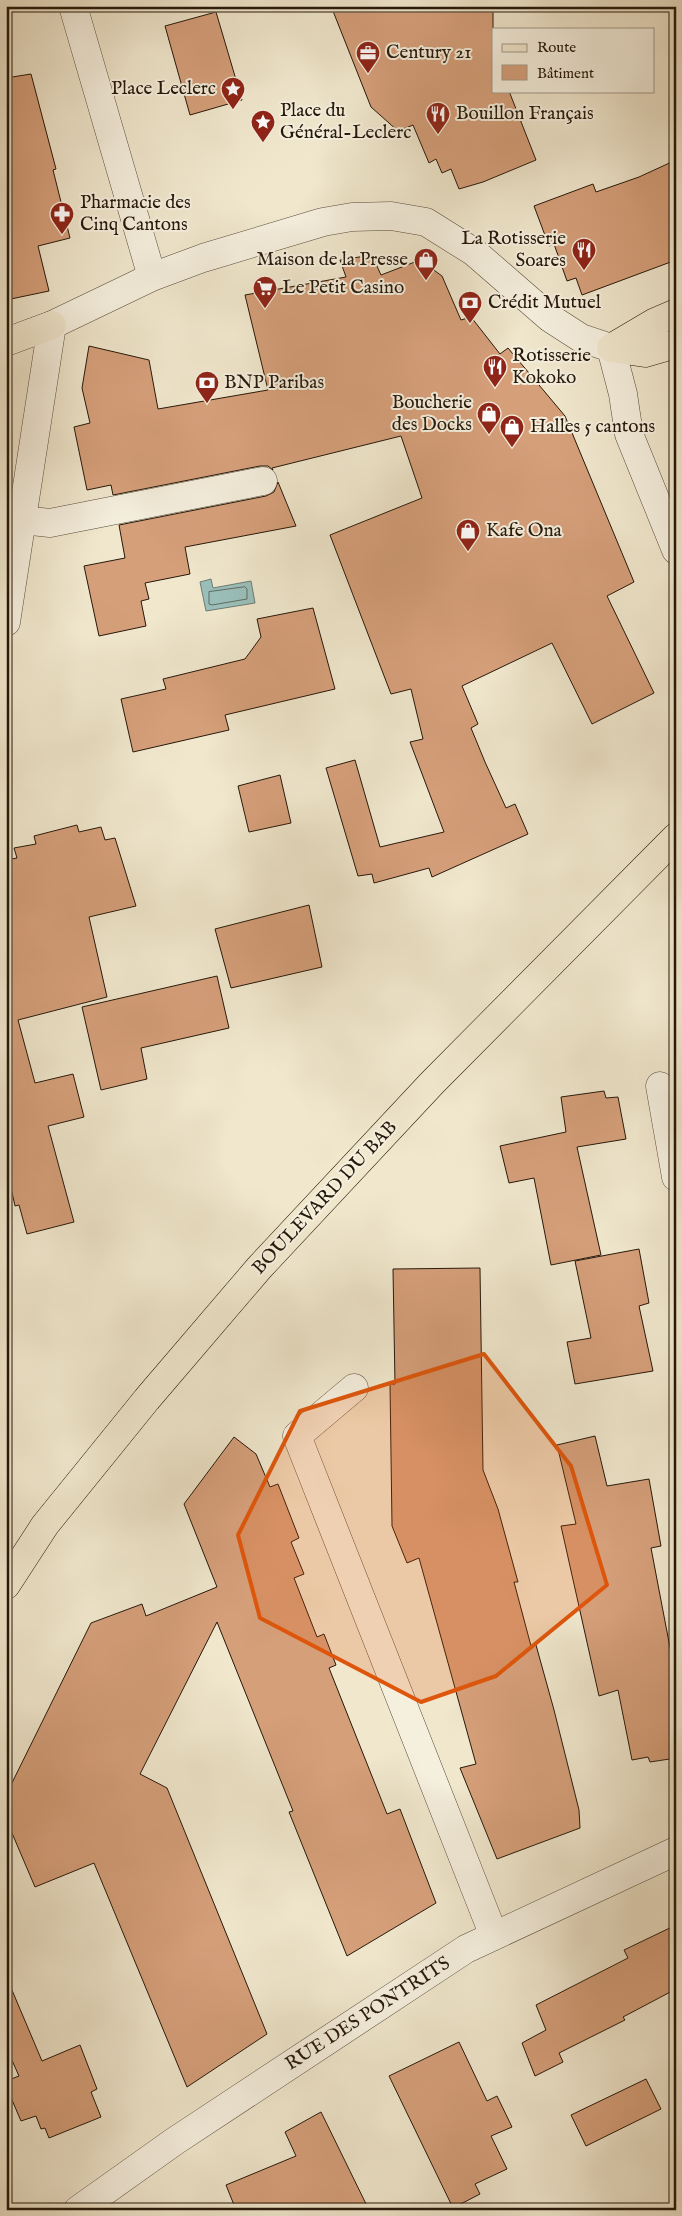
<svg xmlns="http://www.w3.org/2000/svg" width="682" height="2216" font-family="'IM FELL English',serif">
  <style>
    .water { fill: #9abfba; stroke: #6c7c74 }
    .lines { fill: none; stroke-linecap: round; stroke-linejoin: round }
    .shore { stroke: #606c62; stroke-width: 1 }
    .building { fill: #d59f7a; stroke: #26180a }
    .minor-casing { stroke: #584c3b; stroke-width: 29 }
    .major-casing { stroke: #26180a; stroke-width: 29 }
    .minor { stroke: #f5efde; stroke-width: 28 }
    .major { stroke: #f0e7cd; stroke-width: 28 }
    .marked { fill: #de560c; fill-opacity: 0.2; stroke: #de560c; stroke-width: 4; stroke-linejoin: round }
    .labels { text-anchor: middle; dominant-baseline: central; stroke-width: 4; stroke-linejoin: round; paint-order: stroke }
    .poi-label { font-size: 19px; fill: #26180a; stroke: #f5efde; text-anchor: start }
    .street-label { font-size: 19px; fill: #26180a; stroke: #f5efde }
  </style>
  <rect width="100%" height="100%" fill="#f0e7cd"/>
  <filter id="stains"><feTurbulence type="fractalNoise" baseFrequency=".004" numOctaves="4"/><feColorMatrix values="0 0 0 0 .2 0 0 0 0 .09 0 0 0 0 .02 0 0 0 .5 -.17"/></filter>
  <radialGradient id="worn" r=".72"><stop offset=".6" stop-color="#630" stop-opacity="0"/><stop offset="1" stop-color="#630" stop-opacity=".3"/></radialGradient>
  <!-- water -->
  <path class="water" d="M211,579L213,588L251,581L255,603L206,611L200,582Z"/>
  <g class="lines">
    <!-- shore -->
    <path class="shore" d="M245,587L247,589V599L212,605L209,604V592Z"/>
  </g>
  <!-- building -->
  <path class="building" d="M331,6H493V91H509L536,160L483,182L459,189L451,169L442,173L436,159L429,163L413,125L398,131L371,107Z
    M216,12L242,100L190,115L165,26Z
    M31,74L56,169L53,170L70,238L38,246L49,291L6,300V78Z
    M676,160V260L582,295L576,278L567,281L554,244L549,246L534,206L593,184L596,192L639,177Z
    M372,255L381,275L420,260L442,276L461,320L471,317L500,354L508,348L565,416L634,582L607,596L654,693L592,724L552,643L462,686L478,724L471,728L485,762L506,808L515,804L528,834L432,877L429,868L374,883L372,874L358,876L326,768L355,760L380,847L444,832L410,742L423,739L411,689L391,694L330,535L422,498L401,436L272,468L273,470L268,466H260L113,495L111,485L87,490L74,427L90,423L82,388L89,346L149,360L158,409L268,390L245,295L346,277L340,260Z
    M278,482L296,526L185,547L190,574L145,583L149,599L141,601L146,626L99,636L84,566L125,558L119,525L266,496L274,492Z
    M313,608L335,689L225,715L229,730L133,752L121,699L166,689L163,679L245,659L261,637L257,619Z
    M280,775L291,823L249,832L238,786Z
    M77,825L79,832L101,827L105,840L115,838L136,906L89,917L107,997L18,1020L35,1083L73,1074L84,1117L48,1126L74,1222L27,1234L19,1205L15,1206L11,1188L6,1189V860L17,858L14,848L36,844L34,836Z
    M309,905L322,967L231,988L215,929Z
    M217,976L229,1028L141,1048L147,1079L101,1090L82,1007Z
    M604,1091L606,1098L618,1097L626,1139L577,1147L601,1255L551,1265L534,1178L509,1183L500,1146L566,1132L561,1097Z
    M639,1249L649,1303L639,1306L653,1371L575,1384L567,1342L591,1338L575,1261Z
    M480,1268L483,1470L498,1509L518,1582H514L531,1646L536,1645L554,1710L579,1810L580,1828L497,1859L460,1768L476,1764L419,1558L407,1563L392,1526L390,1384H395L393,1269Z
    M595,1436L607,1486L649,1479L661,1546L651,1548L676,1679V1758L650,1762L648,1757L632,1760L618,1690L599,1696L561,1526L576,1524L557,1445Z
    M234,1437L256,1454L270,1487L278,1484L299,1538L291,1542L304,1574L294,1578L317,1637L324,1634L336,1665L329,1668L387,1814L400,1809L436,1903L347,1956L289,1812L293,1811L217,1622L140,1774L167,1788L267,2034L187,2087L94,1863L35,1887L6,1819V1795L91,1623L142,1604L146,1616L217,1587L184,1504Z
    M676,1925V1989L623,2017L625,2020L559,2053L563,2062L535,2076L522,2043L546,2030L536,2005L628,1958L624,1950Z
    M6,1976L42,2061L80,2045L97,2089L91,2092L101,2117L49,2138L45,2128L41,2129L36,2116L21,2121L6,2086V2081L19,2076L6,2047Z
    M459,2042L487,2101L497,2096L512,2127L491,2136L507,2169L475,2184L480,2194L453,2208L389,2076Z
    M646,2079L661,2109L586,2146L571,2115Z
    M321,2112L369,2210H236L226,2185L296,2156L285,2132Z"/>
  <g class="lines">
    <defs>
      <path id="minor" d="M73,6L152,277
        M22,520L50,523L263,481
        M6,622L52,325L152,277L203,258L323,222L352,217L391,216L426,222L474,252L550,318L581,338L611,348L623,394L629,434L676,550
        M660,1086L676,1177
        M354,1388L297,1436L494,1936
        M78,2210L175,2141L466,1949L676,1851"/>
      <path id="major" d="M6,342L52,325
        M611,348L655,322L676,313
        M611,348L645,353L676,344
        M6,1585L45,1525L147,1399L259,1268L432,1083L676,837"/>
    </defs>
    <!-- minor casing -->
    <use href="#minor" class="minor-casing"/>
    <!-- major casing -->
    <use href="#major" class="major-casing"/>
    <!-- minor -->
    <use href="#minor" class="minor"/>
    <!-- major -->
    <use href="#major" class="major"/>
  </g>
  <!-- marked area -->
  <path class="marked" d="M484,1354L571,1466L607,1585L496,1676L421,1702L260,1618L238,1535L300,1411Z"/>
  <!-- icons -->
  <defs>
    <symbol id="office-pin" viewBox="-11 -11 22 30"><path d="M0 17L-7.5 6A9.5 9.5 0 1 1 7.5 6Z" fill="#8f2418" stroke="#f5efde"/><path d="M-6-3h4V-5.5h4V-3h4V5H-6ZM-1-4.5V-3h2v-1.5ZM-6 0V1H6V0Z" fill="#fff"/></symbol>
    <symbol id="sight-pin" viewBox="-11 -11 22 30"><path d="M0 17L-7.5 6A9.5 9.5 0 1 1 7.5 6Z" fill="#8f2418" stroke="#f5efde"/><path d="M0-6L1.8-2.2L6-1.7L2.9 1.2L3.7 5.4L0 3.3L-3.7 5.4L-2.9 1.2L-6-1.7L-1.8-2.2Z" fill="#fff"/></symbol>
    <symbol id="restaurant-pin" viewBox="-11 -11 22 30"><path d="M0 17L-7.5 6A9.5 9.5 0 1 1 7.5 6Z" fill="#8f2418" stroke="#f5efde"/><path d="M-5-6h1v4h1v-4h1v4h1v-4h1v5L-1.5 .5V6h-2V.5L-5-1ZM5-6V6H3V1.5H1.5Q1.5-4 5-6Z" fill="#fff"/></symbol>
    <symbol id="pharmacy-pin" viewBox="-11 -11 22 30"><path d="M0 17L-7.5 6A9.5 9.5 0 1 1 7.5 6Z" fill="#8f2418" stroke="#f5efde"/><path d="M-2-6h4v4h4v4h-4v4h-4v-4h-4v-4h4Z" fill="#fff"/></symbol>
    <symbol id="shop-pin" viewBox="-11 -11 22 30"><path d="M0 17L-7.5 6A9.5 9.5 0 1 1 7.5 6Z" fill="#8f2418" stroke="#f5efde"/><path d="M-5-2.5h2.3a2.7 3.5 0 0 1 5.4 0H5L5.5 6h-11ZM-1.5-2.5h3a1.5 2.3 0 0 0-3 0Z" fill="#fff"/></symbol>
    <symbol id="supermarket-pin" viewBox="-11 -11 22 30"><path d="M0 17L-7.5 6A9.5 9.5 0 1 1 7.5 6Z" fill="#8f2418" stroke="#f5efde"/><path d="M-6-5.5h2.5l.6 2H6L4.5 2H-2.5L-4.4-4H-6ZM-1.5 3.2a1.3 1.3 0 1 0 .1 0ZM3 3.2a1.3 1.3 0 1 0 .1 0Z" fill="#fff"/></symbol>
    <symbol id="bank-pin" viewBox="-11 -11 22 30"><path d="M0 17L-7.5 6A9.5 9.5 0 1 1 7.5 6Z" fill="#8f2418" stroke="#f5efde"/><path d="M-6-4H6V4H-6ZM0-2.3a2.3 2.3 0 1 0 0 4.6a2.3 2.3 0 1 0 0-4.6Z" fill="#fff"/></symbol>
  </defs>
  <g fill-rule="evenodd">
    <use href="#office-pin" x="354" y="39" width="28" height="38"/>
    <use href="#sight-pin" x="219" y="75" width="28" height="38"/>
    <use href="#restaurant-pin" x="424" y="100" width="28" height="38"/>
    <use href="#sight-pin" x="249" y="108" width="28" height="38"/>
    <use href="#pharmacy-pin" x="48" y="200" width="28" height="38"/>
    <use href="#restaurant-pin" x="570" y="236" width="28" height="38"/>
    <use href="#shop-pin" x="412" y="246" width="28" height="38"/>
    <use href="#supermarket-pin" x="251" y="274" width="28" height="38"/>
    <use href="#bank-pin" x="456" y="289" width="28" height="38"/>
    <use href="#restaurant-pin" x="481" y="353" width="28" height="38"/>
    <use href="#bank-pin" x="193" y="369" width="28" height="38"/>
    <use href="#shop-pin" x="475" y="400" width="28" height="38"/>
    <use href="#shop-pin" x="498" y="413" width="28" height="38"/>
    <use href="#shop-pin" x="454" y="517" width="28" height="38"/>
  </g>
  <g class="labels">
    <!-- poi labels -->
    <g class="poi-label">
      <text x="386" y="53">Century 21</text>
      <text x="216" y="89" text-anchor="end">Place Leclerc</text>
      <text x="280" y="111">Place du<tspan x="280" dy="22">Général-Leclerc</tspan></text>
      <text x="456" y="114">Bouillon Français</text>
      <text x="80" y="203">Pharmacie des<tspan x="80" dy="22">Cinq Cantons</tspan></text>
      <text x="566" y="239" text-anchor="end">La Rotisserie<tspan x="566" dy="22">Soares</tspan></text>
      <text x="408" y="260" text-anchor="end">Maison de la Presse</text>
      <text x="282" y="288">Le Petit Casino</text>
      <text x="488" y="303">Crédit Mutuel</text>
      <text x="512" y="356">Rotisserie<tspan x="512" dy="22">Kokoko</tspan></text>
      <text x="224" y="383">BNP Paribas</text>
      <text x="472" y="403" text-anchor="end">Boucherie<tspan x="472" dy="22">des Docks</tspan></text>
      <text x="530" y="427">Halles 5 cantons</text>
      <text x="486" y="531">Kafe Ona</text>
    </g>
    <!-- street labels -->
    <g class="street-label">
      <text transform="translate(325 1198) rotate(-47)">BOULEVARD DU BAB</text>
      <text transform="translate(368 2014) rotate(-33)">RUE DES PONTRITS</text>
    </g>
  </g>
  <!-- margin -->
  <rect width="682" height="2216" fill="none" stroke="#f0e7cd" stroke-width="25"/>
  <rect x="8" y="8" width="667" height="2201" fill="none" stroke="#26180a" stroke-width="2.5"/>
  <rect x="12" y="12" width="657" height="2191" fill="none" stroke="#26180a"/>
  <!-- legend -->
  <rect x="492" y="28" width="162" height="65" fill="#f5efde" stroke="#a29989"/>
  <rect x="502" y="44" width="25" height="8" fill="#f0e7cd" stroke="#a29989"/>
  <text x="537" y="52" font-size="15" fill="#26180a">Route</text>
  <rect x="502" y="65" width="25" height="15" fill="#d59f7a" stroke="#a29989"/>
  <text x="537" y="78" font-size="15" fill="#26180a">Bâtiment</text>
  <rect width="100%" height="100%" filter="url(#stains)"/>
  <rect width="100%" height="100%" fill="url(#worn)"/>
</svg>
